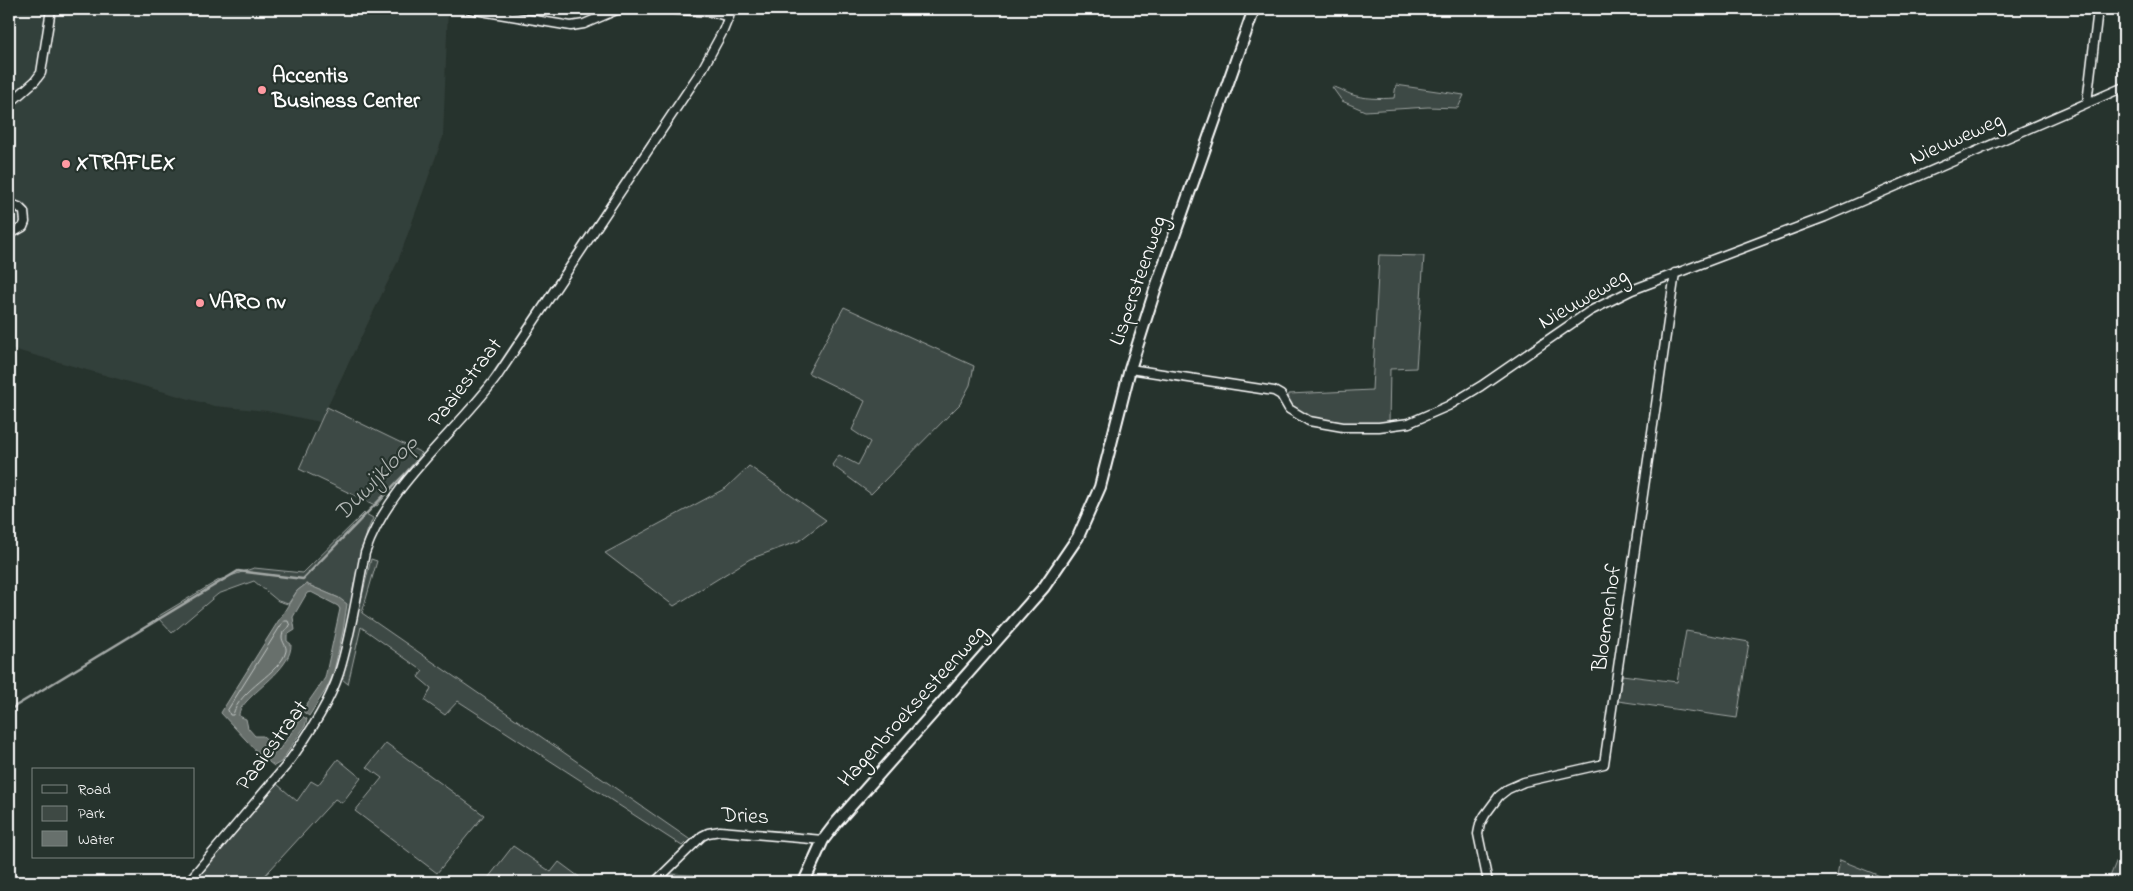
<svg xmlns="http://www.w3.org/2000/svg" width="2133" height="891" font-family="'Indie Flower',sans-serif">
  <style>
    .built { fill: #333f3a }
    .green { fill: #3e4944; stroke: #9ea4a2 }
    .water { fill: #67706c; stroke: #a4a9a7 }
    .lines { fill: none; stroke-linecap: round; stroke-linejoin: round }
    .shore { stroke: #c2c6c4; stroke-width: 1 }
    .stream { stroke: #a4a9a7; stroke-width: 2.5 }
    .minor-casing { stroke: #fff; stroke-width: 11 }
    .tertiary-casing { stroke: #fff; stroke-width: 14 }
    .minor { stroke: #26332d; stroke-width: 8 }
    .tertiary { stroke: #26332d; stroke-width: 10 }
    .poi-dot { fill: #ff9aa2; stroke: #26332d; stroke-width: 2 }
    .labels { text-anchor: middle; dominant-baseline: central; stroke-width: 4.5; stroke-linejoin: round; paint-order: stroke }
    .poi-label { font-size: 22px; font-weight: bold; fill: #fff; stroke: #26332d; text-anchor: start }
    .street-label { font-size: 22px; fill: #fff; stroke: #26332d }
    .water-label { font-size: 24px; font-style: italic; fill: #b3b8b6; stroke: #26332d }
  </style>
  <rect width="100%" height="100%" fill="#26332d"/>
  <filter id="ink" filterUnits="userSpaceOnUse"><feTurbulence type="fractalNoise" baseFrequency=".02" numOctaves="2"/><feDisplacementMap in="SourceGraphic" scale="10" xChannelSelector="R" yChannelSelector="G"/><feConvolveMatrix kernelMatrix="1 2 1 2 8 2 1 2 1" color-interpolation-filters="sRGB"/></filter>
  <g filter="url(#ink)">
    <!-- built -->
    <path class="built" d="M9,9H448L443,137L398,261L320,422L267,411L214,406L9,348Z"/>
    <!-- green -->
    <path class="green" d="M1396,85L1464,95L1458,108L1428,107L1365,111L1342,101L1332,87C1340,88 1343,91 1350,94C1363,99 1381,99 1394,98Z
      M1379,255L1424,256L1416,368L1390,369L1389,423C1359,422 1307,428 1288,402L1289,394L1372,390Z
      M844,307L974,366L970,385L960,404L871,494L832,465L839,455L858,465L870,442L852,430L865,401L808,373Z
      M327,407L422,453L377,506L299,469Z
      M749,466L826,520L799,541L750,559L674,606L605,553L726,488Z
      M364,513L373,518L367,532L337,670L328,689L343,631L339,598L306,584L297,591L288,604L278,601L254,581L218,594L172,633L157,617L219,580L254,568L303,573Z
      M371,559L377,561L362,613L689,839L682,846L458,701L445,715L425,701L431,688L418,677L423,671L361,627L348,684L342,679Z
      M1686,631L1749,642L1737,718L1618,701L1622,675L1677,682Z
      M386,743L484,815L437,873L355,811L382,778L367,767Z
      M338,759L361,778L342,803L335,799L259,882H194L277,784L297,801L311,781L318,785Z
      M2124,842V882H2108Z
      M513,846L551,872L559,862L586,882H485Z
      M1840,860L1895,882H1896H1836Z
      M669,874L694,875L693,882H669Z"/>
    <!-- water -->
    <path class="water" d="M306,584L339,598L347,604L343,631L333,675L327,688L309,716L302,711L325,678L340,609L338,606L311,592L307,593L293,617L295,630L287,635V641L291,644C292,666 260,686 246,702C242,707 239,709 239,716L246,719L248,728L255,736H263L279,750L301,719L299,716L300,715L307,719L305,726L281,762L274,766L259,754L221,713L222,711L297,591Z"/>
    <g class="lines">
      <!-- shore -->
      <path class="shore" d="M284,621H288L290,626L283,632L282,637C282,642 287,646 286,651C281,673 239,689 233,715H230L228,710Z"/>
      <!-- stream -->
      <path class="stream" d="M453,423L487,383L660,125
        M9,710L238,571L303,579L432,446"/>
      <defs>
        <path id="minor" d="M469,9L571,26L584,24L619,9
          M664,9L712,12L729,17
          M2087,103L2098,9
          M9,104L35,81L41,73L51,9
          M9,203L19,207L24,212L25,222L23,227L14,232L9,230
          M1130,369L1274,391L1281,395L1289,409L1309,421L1343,427H1379L1409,423L1448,406L1481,386L1590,311L1632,290L1825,217L2124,87
          M188,882L285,767C305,740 329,705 339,673C351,635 357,592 365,553C389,483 453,436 496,378L703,68L723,31L732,9
          M655,882L702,836L708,833L720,831L823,840
          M1488,882L1478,834L1480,824L1485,815L1499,796L1508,789L1524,782L1604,764L1675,273"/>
        <path id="tertiary" d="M804,882L823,840L836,823L1044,587L1078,537L1100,487L1130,369L1155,290L1254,9"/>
      </defs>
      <!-- minor casing -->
      <use href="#minor" class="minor-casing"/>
      <!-- tertiary casing -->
      <use href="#tertiary" class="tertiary-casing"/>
      <!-- minor -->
      <use href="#minor" class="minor"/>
      <!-- tertiary -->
      <use href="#tertiary" class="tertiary"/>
    </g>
  </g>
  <!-- markers -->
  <g class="poi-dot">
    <circle cx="262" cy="90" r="5"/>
    <circle cx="66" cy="164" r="5"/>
    <circle cx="200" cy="303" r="5"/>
  </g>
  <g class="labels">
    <!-- poi labels -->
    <g class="poi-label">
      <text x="272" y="77">Accentis<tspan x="272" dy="25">Business Center</tspan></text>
      <text x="76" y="164">XTRAFLEX</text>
      <text x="210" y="303">VARO nv</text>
    </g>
    <!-- street labels -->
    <g class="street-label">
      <text transform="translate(1957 140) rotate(-24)">Nieuweweg</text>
      <text transform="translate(1139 281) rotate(-71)">Lispersteenweg</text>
      <text transform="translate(1584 300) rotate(-30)">Nieuweweg</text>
      <text transform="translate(466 383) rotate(-52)">Paaiestraat</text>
      <text transform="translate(1608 618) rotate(-82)">Bloemenhof</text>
      <text transform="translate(913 707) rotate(-48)">Hagenbroeksesteenweg</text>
      <text transform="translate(273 746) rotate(-54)">Paaiestraat</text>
      <text transform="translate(745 817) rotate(3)">Dries</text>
    </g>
    <!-- water labels -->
    <g class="water-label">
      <text transform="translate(377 479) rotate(-46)">Duwijkloop</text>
    </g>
  </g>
  <!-- margin -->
  <rect width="2133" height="891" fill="none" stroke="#26332d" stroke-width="30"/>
  <rect x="15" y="15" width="2103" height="861" fill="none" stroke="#fff" stroke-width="2" filter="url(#ink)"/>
  <!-- legend -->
  <rect x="32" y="768" width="162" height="90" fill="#26332d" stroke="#7d8581"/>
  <rect x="42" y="785" width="25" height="8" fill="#26332d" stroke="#7d8581"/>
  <text x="78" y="794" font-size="15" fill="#ffffff">Road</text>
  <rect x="42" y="806" width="25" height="15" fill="#3e4944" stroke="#7d8581"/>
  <text x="78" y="818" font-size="15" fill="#ffffff">Park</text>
  <rect x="42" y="831" width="25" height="15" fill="#67706c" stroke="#7d8581"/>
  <text x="78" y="844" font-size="15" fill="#ffffff">Water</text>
</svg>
